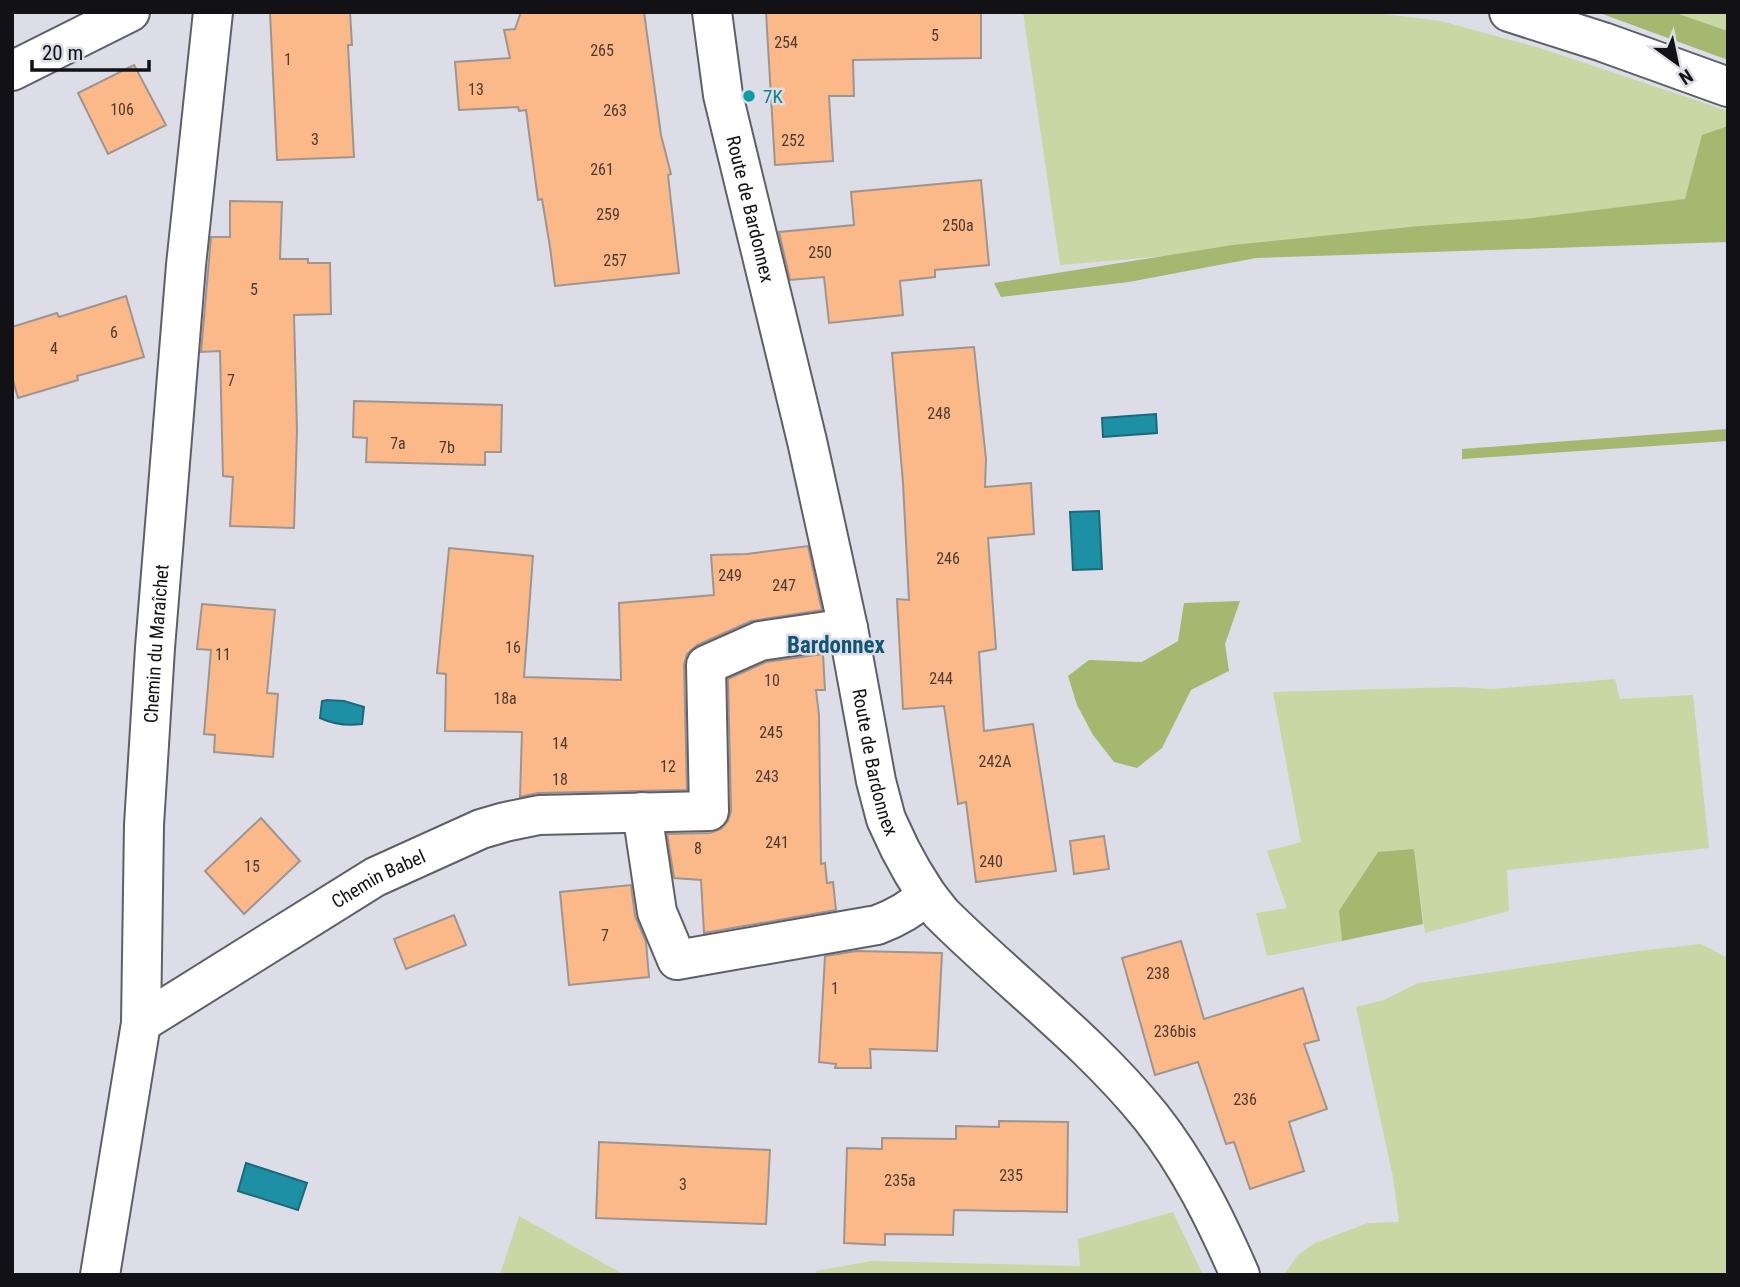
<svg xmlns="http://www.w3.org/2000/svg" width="1740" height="1287" font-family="'Roboto Condensed',sans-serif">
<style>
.green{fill:#c8d7a3}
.forest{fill:#a4b86f}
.water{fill:#1d90a5;stroke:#1a6a7a;stroke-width:2}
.building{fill:#fbb889;stroke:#9d9590;stroke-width:2}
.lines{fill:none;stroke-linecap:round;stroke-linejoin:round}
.minor-casing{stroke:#605f67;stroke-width:42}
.minor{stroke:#fff;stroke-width:38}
.culture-dot{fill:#0f9aa8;stroke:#dddde7;stroke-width:2.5}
.labels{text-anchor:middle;stroke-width:5;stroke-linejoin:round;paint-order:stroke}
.number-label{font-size:16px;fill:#4c3b32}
.culture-label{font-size:19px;fill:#0d838f;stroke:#dddde7;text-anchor:start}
.street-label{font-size:19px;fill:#121115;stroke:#dddde7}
.quarter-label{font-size:23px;font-weight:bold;fill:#125573;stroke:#dddde7}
</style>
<rect width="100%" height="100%" fill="#dddde7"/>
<g class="green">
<path d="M1023,12H1368L1441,21L1540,48L1728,111V232L1227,251L1060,265Z"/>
<path d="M1673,12H1728V31Z"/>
<path d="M1615,679L1620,699L1693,695L1709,848L1507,870L1509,911L1425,933L1414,849L1339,911L1342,941L1267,956L1256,913L1287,908L1267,851L1301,842L1273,692L1457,687L1492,689Z"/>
<path d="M1701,944L1728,958V1275H1284L1298,1255L1315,1243L1368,1223L1399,1222L1393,1177L1356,1007L1384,1000L1418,983L1630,952Z"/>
<path d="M1173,1212L1203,1275H817L816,1271L871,1261L1080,1266L1078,1239Z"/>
<path d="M519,1216L625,1275H500Z"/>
</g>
<g class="forest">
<path d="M1597,12H1673L1728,31V60Z"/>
<path d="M1728,126V242L1256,258L1129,282L1001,297L994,283L1233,245L1420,226L1523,219L1685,199L1702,135Z"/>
<path d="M1728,429V441L1462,459V449Z"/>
<path d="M1240,601L1225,644L1229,671L1191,690L1162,748L1137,768L1114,762L1093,735L1077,705L1068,676L1089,660L1142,662L1178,641L1184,603Z"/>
<path d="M1414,849L1423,924L1342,941L1339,911L1378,852Z"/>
</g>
<g class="water">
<path d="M1156,414L1157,433L1103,437L1102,418Z"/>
<path d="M1099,511L1102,569L1073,570L1070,512Z"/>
<path d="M327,700L344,701L364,707L362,724C347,726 333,724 320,718L322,701Z"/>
<path d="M246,1163L307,1183L298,1210L238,1191Z"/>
</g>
<g class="building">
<path d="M285,12H350L352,45H348L354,157L277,160L270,13Z"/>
<path d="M521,12H644L661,135L671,174L668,175L679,273L555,286L550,247L542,199L538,200L526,110L519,111L518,107L459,110L455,62L510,58L504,30L515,29Z"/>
<path d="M766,12H981V58L853,60L854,96H829L833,161L775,165Z"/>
<path d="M134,65L166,125L108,154L78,93Z"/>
<path d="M981,180L989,265L935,270V277L900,281L903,315L829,323L824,277L790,280L779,232L854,225L851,192Z"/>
<path d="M230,201L282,202L280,259H308V263H330L331,314L294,315L297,430L294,528L230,526L233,477L223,476L220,351L201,352L211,237H230Z"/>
<path d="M126,296L144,357L77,376L78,380L18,398L12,377V327L57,313L59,317Z"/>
<path d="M974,347L986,459L985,487L1031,483L1034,534L988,538L996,649L979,652L984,731L1033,724L1056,871L976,882L966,802L958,804L944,706L903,709L897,599L909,600L903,483L892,353Z"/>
<path d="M354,401L502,405L501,452H485V465L366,462L367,438L353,437Z"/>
<path d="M808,546L822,610L751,621L697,645L687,654L684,665L687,790L538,793L520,797L522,732L445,731L446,674L437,673L449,548L533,556L524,677L621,680L619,603L714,595L711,555L747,554Z"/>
<path d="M202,604L275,610L267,693L278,694L273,757L214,752L215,735L204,734L211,650L197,649Z"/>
<path d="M823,654L825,690H816L819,715L821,864L825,863L827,883L833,882L836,910L704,933L701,880L674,878L667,834L710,833L721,829L728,821L731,811L728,679L766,662Z"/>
<path d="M261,818L300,861L244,914L205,871Z"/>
<path d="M1104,836L1109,869L1074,874L1070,841Z"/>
<path d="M631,885L635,916L646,942L649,977L569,985L560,892Z"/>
<path d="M454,915L466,945L406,969L394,939Z"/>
<path d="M1181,941L1204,1019L1303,988L1319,1040L1304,1044L1327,1109L1289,1122L1304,1171L1250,1189L1234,1142L1226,1144L1198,1062L1155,1075L1122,958Z"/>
<path d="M857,951L942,953L937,1051L870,1049L871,1068H835L836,1064L819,1062L825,956Z"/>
<path d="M999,1121L1068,1122L1067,1212L954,1210L953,1235L885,1234V1245L844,1243L847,1148L882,1149V1138L956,1139V1126L999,1127Z"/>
<path d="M599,1142L770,1150L766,1224L596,1218Z"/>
</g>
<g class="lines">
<g class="minor-casing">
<g id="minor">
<path id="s1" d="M712,12L723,95L807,441L848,628L876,781L886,819L900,849L912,871L927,895L941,913C1010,982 1090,1041 1151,1117C1189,1165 1216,1220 1240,1275"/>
<path d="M1509,12L1603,42L1728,87"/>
<path d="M12,71L130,12"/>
<path d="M642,812L657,912L677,960L877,925C896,918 911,910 927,895"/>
<path id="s2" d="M141,1023L375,877L481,829L505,822L539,815L709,811L706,665L760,641L848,628"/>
<path id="s3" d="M100,1275L141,1023L144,825L155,648L186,265L213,12"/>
</g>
</g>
<use href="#minor" class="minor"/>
</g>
<circle class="culture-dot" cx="749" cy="96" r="7"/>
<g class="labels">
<g class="number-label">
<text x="935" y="41">5</text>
<text x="786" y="48">254</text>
<text x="602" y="56">265</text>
<text x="288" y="65">1</text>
<text x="476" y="95">13</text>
<text x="122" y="115">106</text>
<text x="615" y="116">263</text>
<text x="315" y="145">3</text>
<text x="793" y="146">252</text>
<text x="602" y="175">261</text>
<text x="608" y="220">259</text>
<text x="958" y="231">250a</text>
<text x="820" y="258">250</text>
<text x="615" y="266">257</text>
<text x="254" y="295">5</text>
<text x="114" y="338">6</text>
<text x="54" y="354">4</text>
<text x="231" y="386">7</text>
<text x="939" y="419">248</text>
<text x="398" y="449">7a</text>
<text x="447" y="453">7b</text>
<text x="948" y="564">246</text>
<text x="730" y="581">249</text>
<text x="784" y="591">247</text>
<text x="513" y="653">16</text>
<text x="223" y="660">11</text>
<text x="941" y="684">244</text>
<text x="772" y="686">10</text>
<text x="505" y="704">18a</text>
<text x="771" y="738">245</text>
<text x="560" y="749">14</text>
<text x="995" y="767">242A</text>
<text x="668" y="772">12</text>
<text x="767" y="782">243</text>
<text x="560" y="785">18</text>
<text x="777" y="848">241</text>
<text x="698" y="854">8</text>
<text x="991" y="867">240</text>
<text x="252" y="872">15</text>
<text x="605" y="941">7</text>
<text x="1158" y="979">238</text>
<text x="835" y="994">1</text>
<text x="1175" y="1037">236bis</text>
<text x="1245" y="1105">236</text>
<text x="1011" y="1181">235</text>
<text x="900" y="1186">235a</text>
<text x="683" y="1190">3</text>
</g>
<g class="culture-label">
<text x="763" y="103">7K</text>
</g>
<g class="street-label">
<text dy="7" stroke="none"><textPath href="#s1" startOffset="201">Route de Bardonnex</textPath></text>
<text dy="7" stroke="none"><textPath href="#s3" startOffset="635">Chemin du Maraîchet</textPath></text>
<text dy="7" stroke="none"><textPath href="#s1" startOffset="768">Route de Bardonnex</textPath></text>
<text dy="7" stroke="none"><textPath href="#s2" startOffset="278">Chemin Babel</textPath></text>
</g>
<g class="quarter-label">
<text x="836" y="653">Bardonnex</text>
</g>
</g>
<rect width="1740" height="1287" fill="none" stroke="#121115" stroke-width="28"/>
<g transform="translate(1677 63) rotate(147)" stroke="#dddde7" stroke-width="5" paint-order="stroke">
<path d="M0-5L12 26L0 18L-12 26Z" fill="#121115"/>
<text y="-10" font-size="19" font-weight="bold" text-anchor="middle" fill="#121115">N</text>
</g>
<path d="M32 60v10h117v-10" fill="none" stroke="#121115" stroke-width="3.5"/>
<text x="42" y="60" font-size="21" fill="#121115" stroke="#dddde7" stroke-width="5" paint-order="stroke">20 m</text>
</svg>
